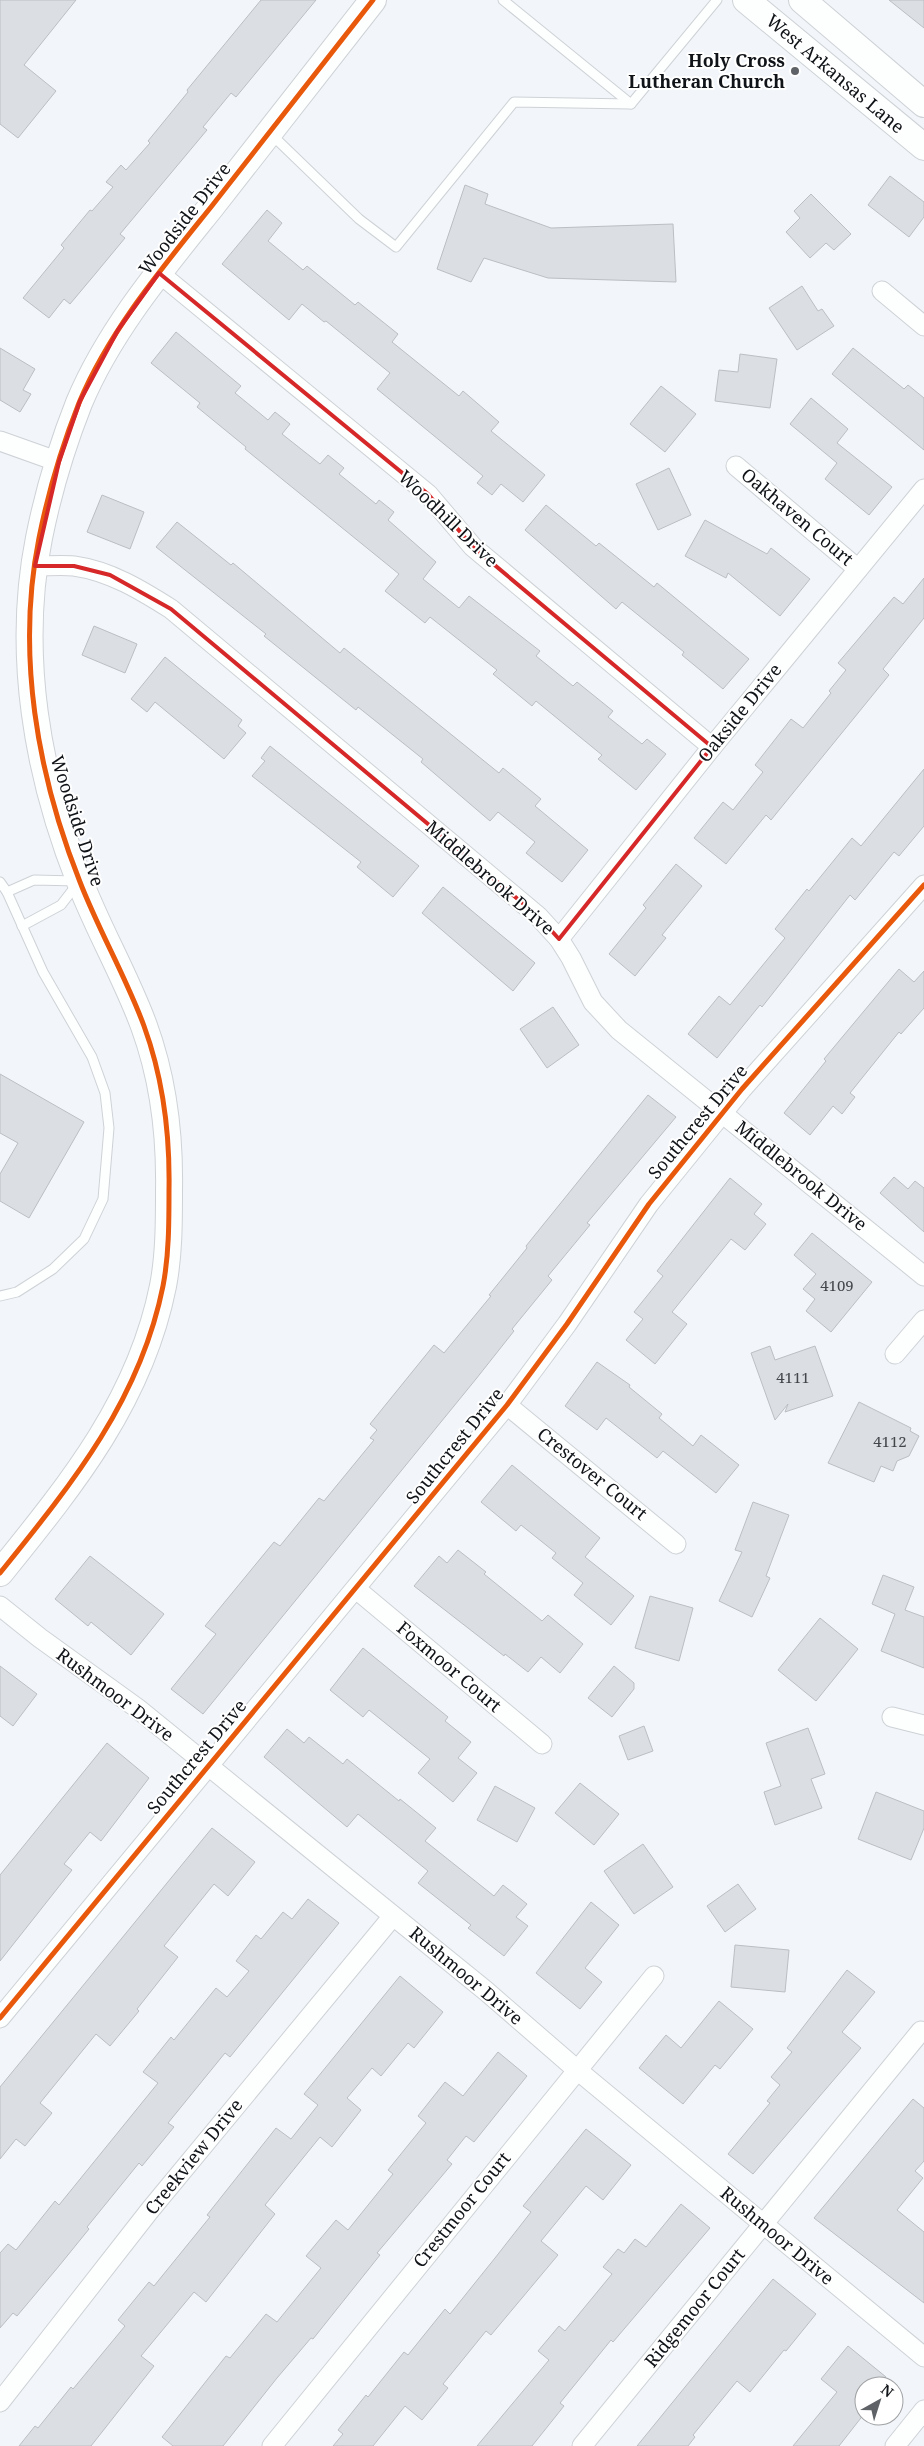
<svg xmlns="http://www.w3.org/2000/svg" width="924" height="2446" font-family="'Noto Serif',serif">
<style>
.building{fill:#dbdfe3;stroke:#bbbec2}
.lines{fill:none;stroke-linecap:round;stroke-linejoin:round}
.lane-casing{stroke:#ced2d6;stroke-width:11}
.street-casing{stroke:#ced2d6;stroke-width:21}
.secondary-casing{stroke:#ced2d6;stroke-width:28}
.lane{stroke:#fdfefe;stroke-width:9}
.street{stroke:#fdfefe;stroke-width:19}
.secondary{stroke:#fdfefe;stroke-width:26}
.cycleway-casing{stroke:#fff;stroke-width:8}
.cycleway{stroke:#e8590c;stroke-width:5}
.marked{fill:none;stroke:#d62828;stroke-width:4;stroke-linejoin:round}
.poi-dot{fill:#5f6367;stroke:#fff;stroke-width:2}
.labels{text-anchor:middle;stroke-width:4;stroke-linejoin:round;paint-order:stroke}
.number-label{font-size:15px;fill:#43474b}
.poi-label{font-size:18px;font-weight:bold;fill:#101418;stroke:#fff;text-anchor:end}
.street-label{font-size:18px;fill:#101418;stroke:#fff}
</style>
<rect width="100%" height="100%" fill="#f2f6fa"/>
<g class="building">
<path d="M0,0H76L24,65L56,91L18,138L0,124Z"/>
<path d="M261,0H316L236,97L231,93L203,127L207,130L120,234L125,238L96,273L70,304L64,299L49,318L23,298L64,248L61,245L90,210L92,211L113,187L106,182L121,165L126,170L150,143L148,141L188,92L187,90Z"/>
<path d="M889,0H924V28Z"/>
<path d="M890,176L924,202V217L909,237L868,205Z"/>
<path d="M465,185L488,194L485,204L551,228L673,224L676,282L548,278L484,258L471,282L437,269Z"/>
<path d="M811,194L851,234L834,250L826,243L810,258L786,232L800,218L794,211Z"/>
<path d="M267,210L282,223L268,241L303,270L307,266L355,305L358,302L398,334L392,342L459,396L463,391L499,422L491,431L545,475L523,502L501,484L492,495L477,483L483,476L377,389L390,373L326,321L324,322L302,304L289,320L222,264Z"/>
<path d="M802,286L818,311L822,309L834,326L797,350L769,308Z"/>
<path d="M176,332L241,386L235,393L268,420L275,412L290,424L282,434L320,464L328,455L344,468L339,474L376,504L379,500L394,512L388,520L436,562L423,579L459,608L469,596L540,651L536,656L573,686L577,682L613,711L608,717L642,744L647,739L666,754L636,790L598,759L602,755L536,701L532,706L493,674L497,670L430,617L425,623L385,591L399,574L245,449L246,447L197,407L200,403L151,363Z"/>
<path d="M0,348L35,369L23,390L31,394L20,412L0,400Z"/>
<path d="M853,348L904,389L908,385L924,398V450L832,374Z"/>
<path d="M740,354L777,359L770,408L715,401L719,370L738,372Z"/>
<path d="M661,386L696,414L665,452L630,424Z"/>
<path d="M811,398L848,429L837,443L892,487L869,515L825,479L837,463L790,424Z"/>
<path d="M669,468L691,515L658,530L636,484Z"/>
<path d="M102,495L144,512L130,549L87,532Z"/>
<path d="M546,505L596,546L599,543L654,587L657,583L749,659L723,689L682,655L684,652L622,602L616,609L525,530Z"/>
<path d="M705,520L767,554L771,548L810,579L780,616L728,573L726,578L685,556Z"/>
<path d="M177,522L231,565L233,563L340,653L344,648L499,773L503,768L541,799L535,806L588,850L562,882L526,853L535,842L498,812L490,821L421,762L423,759L358,707L356,710L264,636L266,634L156,547Z"/>
<path d="M924,578V618L883,669L889,675L771,820L766,815L726,864L694,838L723,802L733,810L763,772L755,765L791,719L803,728L831,693L829,691L846,670L838,663L894,597L903,604Z"/>
<path d="M94,626L137,644L125,673L82,655Z"/>
<path d="M165,657L242,720L238,726L246,733L224,759L155,702L147,712L131,699Z"/>
<path d="M270,746L419,866L393,897L357,867L361,862L252,776L265,761L261,758Z"/>
<path d="M924,769V826L899,856L894,852L855,900L850,895L762,1007L760,1005L717,1058L688,1034L719,996L730,1005L785,938L775,929L807,889L809,891L852,838L861,846Z"/>
<path d="M676,864L702,886L662,935L666,938L635,976L609,954L646,908L643,905Z"/>
<path d="M443,887L535,963L513,991L422,913Z"/>
<path d="M899,969L914,982L924,971V1008L901,1034L899,1032L850,1093L855,1097L842,1114L833,1106L810,1135L784,1113L826,1061L824,1059Z"/>
<path d="M553,1007L579,1045L547,1068L520,1029Z"/>
<path d="M0,1074L84,1122L29,1218L0,1201V1174L18,1143L0,1133Z"/>
<path d="M648,1095L676,1117L587,1223L590,1225L548,1276L552,1280L512,1329L514,1331L476,1379L203,1714L171,1689L216,1634L205,1626L274,1542L280,1546L319,1498L324,1501L374,1440L370,1438L377,1430L370,1424L434,1345L444,1353L491,1296L489,1295L527,1248L526,1246Z"/>
<path d="M894,1177L908,1189L915,1181L924,1188V1232L880,1193Z"/>
<path d="M730,1178L762,1204L754,1214L766,1224L745,1250L731,1239L672,1312L687,1324L655,1364L626,1340L643,1319L634,1312L663,1276L657,1271Z"/>
<path d="M812,1233L872,1282L831,1332L806,1311L815,1299L803,1289L816,1274L794,1255Z"/>
<path d="M770,1346L775,1360L815,1346L833,1396L785,1412L788,1404L775,1420L751,1353Z"/>
<path d="M597,1362L630,1385L629,1387L662,1414L659,1418L693,1446L701,1435L739,1465L716,1493L663,1451L657,1458L606,1418L597,1430L565,1406Z"/>
<path d="M859,1402L911,1428L910,1431L919,1436L909,1456L897,1461L893,1471L881,1466L874,1482L828,1463Z"/>
<path d="M512,1465L600,1538L585,1557L634,1596L611,1625L574,1595L583,1583L552,1558L556,1553L521,1525L516,1531L481,1502Z"/>
<path d="M753,1502L789,1515L766,1576L770,1578L752,1617L719,1601L742,1552L735,1550Z"/>
<path d="M458,1550L486,1572L484,1574L542,1621L548,1615L583,1644L560,1673L541,1657L528,1672L505,1654L504,1656L414,1586L439,1556L447,1563Z"/>
<path d="M90,1556L164,1614L131,1655L91,1622L88,1626L55,1599Z"/>
<path d="M883,1575L914,1587L905,1610L924,1617V1668L881,1651L895,1614L872,1604Z"/>
<path d="M650,1596L693,1608L679,1661L635,1648Z"/>
<path d="M820,1618L858,1649L816,1701L778,1670Z"/>
<path d="M363,1648L448,1717L445,1721L471,1742L458,1758L477,1773L453,1802L418,1773L430,1759L369,1710L363,1717L330,1690Z"/>
<path d="M0,1666L37,1694L13,1726L0,1716Z"/>
<path d="M614,1666L634,1683V1689L612,1717L588,1698Z"/>
<path d="M644,1726L653,1751L628,1760L619,1736Z"/>
<path d="M808,1728L825,1774L811,1779L822,1808L775,1825L764,1792L781,1786L766,1743Z"/>
<path d="M287,1729L304,1743L309,1737L343,1764L347,1759L399,1801L400,1799L436,1828L425,1841L494,1896L503,1885L527,1904L516,1917L528,1926L504,1956L468,1928L471,1925L418,1883L428,1871L358,1814L347,1827L264,1757Z"/>
<path d="M107,1743L149,1778L101,1841L90,1832L64,1864L72,1870L0,1961V1875Z"/>
<path d="M580,1783L619,1814L594,1845L555,1813Z"/>
<path d="M495,1786L535,1808L517,1842L477,1820Z"/>
<path d="M876,1792L924,1811V1828L911,1860L858,1839Z"/>
<path d="M212,1828L255,1862L228,1896L214,1884L164,1946L178,1957L137,2009L139,2011L110,2046L96,2034L40,2103L52,2113L25,2146L16,2139L0,2159V2087Z"/>
<path d="M643,1844L673,1887L634,1914L604,1871Z"/>
<path d="M738,1884L756,1909L725,1932L707,1906Z"/>
<path d="M308,1899L339,1923L230,2057L225,2053L168,2123L174,2127L142,2166L139,2163L87,2227L89,2229L59,2266L17,2316L13,2313L0,2328V2253L8,2244L16,2250L55,2201L59,2205L158,2083L143,2072L171,2037L174,2040L216,1988L227,1997L249,1971L236,1961L256,1935L261,1939L283,1912L292,1919Z"/>
<path d="M591,1902L619,1925L585,1968L602,1982L580,2009L536,1973Z"/>
<path d="M735,1945L789,1950L785,1992L731,1987Z"/>
<path d="M847,1970L875,1992L842,2032L861,2048L753,2174L728,2154L770,2103L767,2101L780,2085L771,2077L792,2052L787,2048Z"/>
<path d="M400,1976L443,2012L414,2048L408,2043L381,2076L372,2068L347,2098L361,2110L332,2147L320,2137L265,2205L275,2214L206,2302L194,2292L141,2356L154,2366L91,2446H19L35,2426L38,2428L71,2387L73,2389L125,2326L118,2320L149,2282L154,2286L210,2217L207,2215L276,2128L291,2139L318,2105L304,2094Z"/>
<path d="M719,2001L753,2029L720,2069L715,2065L683,2104L639,2068L666,2035L681,2048Z"/>
<path d="M498,2052L527,2076L474,2142L466,2136L447,2160L452,2164L377,2253L380,2255L313,2339L311,2338L277,2378L223,2446H173L162,2437L226,2356L230,2358L266,2314L277,2322L321,2268L306,2256L336,2220L348,2230L393,2174L388,2170L426,2123L418,2116L445,2082L463,2096Z"/>
<path d="M913,2099L924,2108V2161L915,2171L923,2178L897,2210L924,2232V2303L814,2218Z"/>
<path d="M586,2129L631,2165L603,2200L586,2186L541,2241L558,2255L491,2335L486,2331L443,2384L448,2388L422,2420L405,2406L373,2446H333L343,2434L338,2430L366,2395L368,2397L404,2352L408,2355L445,2309L450,2314L495,2258L531,2212L523,2206Z"/>
<path d="M681,2204L710,2228L613,2342L611,2340L560,2403L564,2406L532,2446H477L549,2360L538,2351L559,2326L565,2331L612,2274L603,2267L618,2249L624,2253L635,2239L646,2247Z"/>
<path d="M773,2279L816,2314L786,2351L784,2350L750,2392L737,2381L693,2435L695,2437L688,2446H637Z"/>
<path d="M848,2346L886,2377L878,2386H864V2414L839,2446H793L837,2392L821,2379Z"/>
</g>
<g class="lines">
<g class="lane-casing">
<g id="lane">
<path d="M503,0L631,104"/>
<path d="M271,134L359,219L396,247L514,102L631,104L717,0"/>
<path d="M0,882L7,892L43,972L92,1057L105,1093L109,1128L103,1199L84,1239L53,1269L17,1292L0,1296"/>
<path d="M7,892L34,880L77,881"/>
<path d="M22,926L61,905L78,883"/>
</g>
</g>
<g class="street-casing">
<g id="street">
<path d="M159,273L428,494L473,547L712,747"/>
<path d="M882,291L924,326"/>
<path d="M0,441L59,462"/>
<path d="M736,466L858,569"/>
<path d="M35,566C48,566 62,565 74,566C110,571 141,590 171,609L538,916L559,939L571,958L593,1002L619,1030L924,1276"/>
<path d="M559,939L712,747L924,489"/>
<path d="M895,1354L924,1320"/>
<path d="M507,1405L676,1544"/>
<path d="M356,1589L542,1744"/>
<path d="M0,1606L40,1638L137,1708L486,1991L576,2069L924,2357"/>
<path d="M892,1717L924,1725"/>
<path d="M0,2018L507,1405L567,1324L649,1204L742,1089L924,885"/>
<path d="M0,2402L150,2210L393,1916"/>
<path d="M272,2446L654,1976"/>
<path d="M582,2446L921,2031"/>
<path d="M895,2446L924,2410"/>
</g>
</g>
<g class="secondary-casing">
<g id="secondary">
<path d="M746,0L924,147"/>
<path d="M802,0L924,104"/>
<path d="M0,1573C71,1485 140,1401 163,1286C169,1255 169,1222 169,1190C170,1135 163,1078 144,1026C126,977 99,931 80,882C37,774 16,653 39,538C48,493 62,446 79,403C109,331 162,268 211,207C265,138 319,69 373,0"/>
</g>
</g>
<use href="#lane" class="lane"/>
<use href="#street" class="street"/>
<use href="#secondary" class="secondary"/>
<g class="cycleway-casing">
<g id="cycleway">
<path d="M0,1573C71,1485 140,1401 163,1286C169,1255 169,1222 169,1190C170,1135 163,1078 144,1026C126,977 99,931 80,882C37,774 16,653 39,538C48,493 62,446 79,403C109,331 162,268 211,207C265,138 319,69 373,0"/>
<path d="M0,2018L507,1405L567,1324L649,1204L742,1089L924,885"/>
</g>
</g>
<use href="#cycleway" class="cycleway"/>
</g>
<path class="marked" d="M159,273L428,494L473,547L712,747L559,939L538,916L171,609L110,575L74,566H35L59,462L80,401L118,330Z"/>
<circle class="poi-dot" cx="795" cy="71" r="5"/>
<g class="labels">
<g class="number-label">
<text x="837" y="1291">4109</text>
<text x="793" y="1383">4111</text>
<text x="890" y="1447">4112</text>
</g>
<g class="poi-label">
<text x="785" y="67">Holy Cross<tspan x="785" dy="21">Lutheran Church</tspan></text>
</g>
<g class="street-label">
<text transform="translate(835 74) rotate(40)" y="6">West Arkansas Lane</text>
<text transform="translate(185 219) rotate(-52)" y="6">Woodside Drive</text>
<text transform="translate(797 517) rotate(40)" y="6">Oakhaven Court</text>
<text transform="translate(448 519) rotate(44)" y="6">Woodhill Drive</text>
<text transform="translate(740 713) rotate(-51)" y="6">Oakside Drive</text>
<text transform="translate(77 821) rotate(72)" y="6">Woodside Drive</text>
<text transform="translate(490 878) rotate(41)" y="6">Middlebrook Drive</text>
<text transform="translate(698 1122) rotate(-50)" y="6">Southcrest Drive</text>
<text transform="translate(801 1176) rotate(39)" y="6">Middlebrook Drive</text>
<text transform="translate(455 1446) rotate(-51)" y="6">Southcrest Drive</text>
<text transform="translate(592 1474) rotate(39)" y="6">Crestover Court</text>
<text transform="translate(449 1667) rotate(40)" y="6">Foxmoor Court</text>
<text transform="translate(115 1695) rotate(37)" y="6">Rushmoor Drive</text>
<text transform="translate(197 1757) rotate(-50)" y="6">Southcrest Drive</text>
<text transform="translate(466 1976) rotate(40)" y="6">Rushmoor Drive</text>
<text transform="translate(194 2157) rotate(-51)" y="6">Creekview Drive</text>
<text transform="translate(462 2210) rotate(-51)" y="6">Crestmoor Court</text>
<text transform="translate(777 2236) rotate(40)" y="6">Rushmoor Drive</text>
<text transform="translate(695 2308) rotate(-51)" y="6">Ridgemoor Court</text>
</g>
</g>
<g transform="translate(879 2401) rotate(39)"><circle r="24" fill="#ffffff" stroke="#9fa1a3"/>
<path d="M0-4L9 19L0 12L-9 19Z" fill="#5f6367"/>
<text y="-8" font-size="14" font-weight="bold" text-anchor="middle" fill="#101418">N</text>
</g>
</svg>
